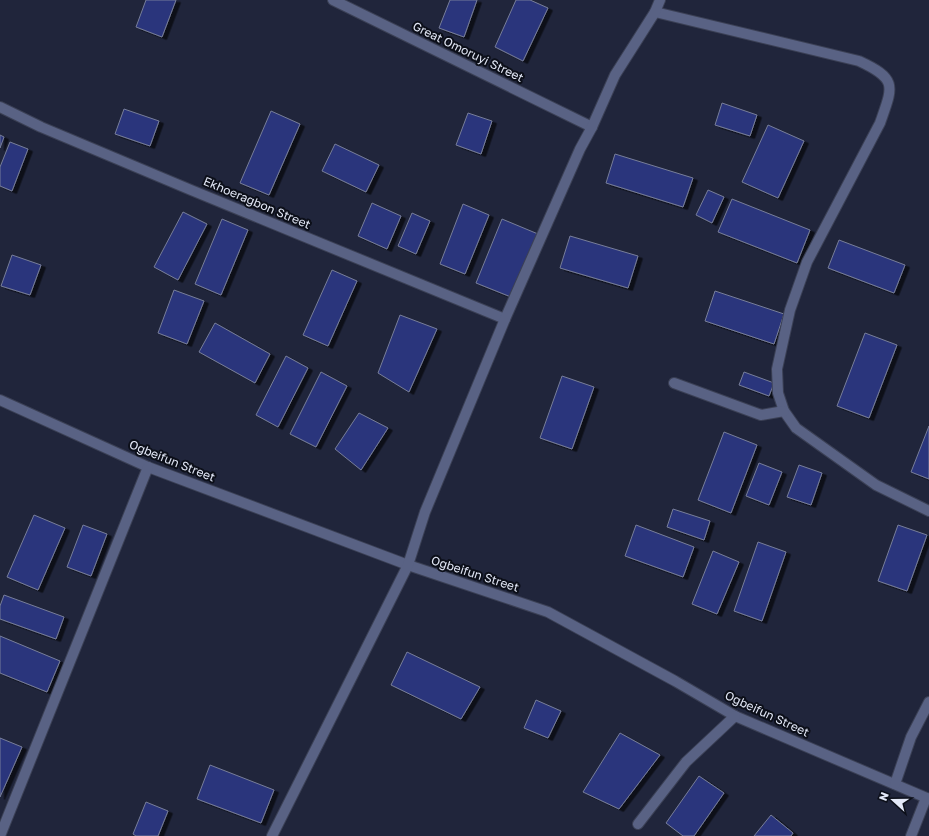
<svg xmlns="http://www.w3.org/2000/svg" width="929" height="836" font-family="'Golos Text',sans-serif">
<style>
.building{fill:#2a347c;stroke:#777e99;filter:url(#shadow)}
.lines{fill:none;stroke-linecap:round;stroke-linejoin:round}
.minor-casing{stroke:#3b4055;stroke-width:12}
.minor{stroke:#596284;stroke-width:10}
.labels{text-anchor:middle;stroke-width:4;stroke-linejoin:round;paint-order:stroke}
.street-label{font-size:12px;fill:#e3e8f7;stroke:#0c0f19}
</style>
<defs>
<filter id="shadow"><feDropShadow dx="4.5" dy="2.5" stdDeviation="0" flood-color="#0009"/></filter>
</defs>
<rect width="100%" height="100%" fill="#20253b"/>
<g class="building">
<path d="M146,0H176L162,37L136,27Z"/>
<path d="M450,0H477L464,37L439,28Z"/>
<path d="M516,0H530L548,8L523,61L495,47Z"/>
<path d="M722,103L757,115L750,136L715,125Z"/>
<path d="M124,109L159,121L150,146L115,134Z"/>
<path d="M271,111L300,124L269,195L240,183Z"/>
<path d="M468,113L492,121L481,154L456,145Z"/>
<path d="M768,125L804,141L778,198L742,182Z"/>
<path d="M0,135L4,137L0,148Z"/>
<path d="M10,142L28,149L12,191L0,186V167Z"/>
<path d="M335,144L379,165L366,192L322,171Z"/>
<path d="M615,154L693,178L683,207L606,183Z"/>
<path d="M708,190L724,197L712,223L696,215Z"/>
<path d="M732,199L810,230L797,263L718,232Z"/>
<path d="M372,203L401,216L387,249L358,236Z"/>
<path d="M463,204L489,215L465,274L440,264Z"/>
<path d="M183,212L207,224L178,280L154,267Z"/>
<path d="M412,213L430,221L416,254L398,246Z"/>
<path d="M222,219L248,230L221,295L195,284Z"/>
<path d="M502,219L538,234L511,297L476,283Z"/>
<path d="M570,236L638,256L628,288L560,268Z"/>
<path d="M839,240L905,265L894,293L828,268Z"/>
<path d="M12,255L41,265L30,295L1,286Z"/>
<path d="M332,270L357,281L328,346L303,335Z"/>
<path d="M174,290L204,301L187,344L158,333Z"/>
<path d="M715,291L784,314L774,344L705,321Z"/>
<path d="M400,315L437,329L409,392L378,373Z"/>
<path d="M215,323L270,354L255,383L199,352Z"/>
<path d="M865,333L897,345L869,418L837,406Z"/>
<path d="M286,356L308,368L278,427L256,415Z"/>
<path d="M321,372L347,386L316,447L290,434Z"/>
<path d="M744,372L774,383L769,396L739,385Z"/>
<path d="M562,376L594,387L572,449L540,438Z"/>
<path d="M359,413L388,428L361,470L335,449Z"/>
<path d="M929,426V479L911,472Z"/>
<path d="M724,432L757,445L731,513L698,500Z"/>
<path d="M759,463L782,472L769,505L746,496Z"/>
<path d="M799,465L822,473L811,505L787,497Z"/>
<path d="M673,509L710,521L704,540L667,527Z"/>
<path d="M34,515L65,528L38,590L7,577Z"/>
<path d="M83,525L107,534L91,576L67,567Z"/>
<path d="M636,525L694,547L683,577L625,556Z"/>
<path d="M898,525L927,535L907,591L878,581Z"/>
<path d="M758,542L786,552L762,621L734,611Z"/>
<path d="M713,551L739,562L717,614L692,604Z"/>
<path d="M4,595L64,617L56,639L0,619V606Z"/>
<path d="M0,636L60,661L47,692L0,673Z"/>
<path d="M407,652L480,687L461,719L391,685Z"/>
<path d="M536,700L561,711L548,738L524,728Z"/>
<path d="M620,733L660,755L619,809L583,792Z"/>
<path d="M0,738L22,747L0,797Z"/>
<path d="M210,765L274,790L261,823L197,799Z"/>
<path d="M699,776L724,793L694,836H683L666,823Z"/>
<path d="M146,802L168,811L158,836H136L133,834Z"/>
<path d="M771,815L793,833L791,836H754Z"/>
</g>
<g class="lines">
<g class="minor-casing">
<g id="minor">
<path d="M333,0L592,127"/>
<path d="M655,12L859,61C898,79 893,86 880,123L807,262L790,310L777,369L778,393L784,411L796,428L876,485L929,511"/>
<path d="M0,107L41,127L191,190L505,319"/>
<path d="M674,383L761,415L784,411"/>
<path d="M0,400L148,467L408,565L548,612L675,681L735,716L929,799"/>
<path d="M895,784L911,737L929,702"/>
<path d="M638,824L686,762L735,716"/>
<path d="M0,836L148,467"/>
<path d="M272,836L408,565L425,512L505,319L580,149L592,127L615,75L655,12L660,0"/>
<path d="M911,836L926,798"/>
</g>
</g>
<use href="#minor" class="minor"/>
</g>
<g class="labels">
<g class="street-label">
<text transform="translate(468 52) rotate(26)" y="4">Great Omoruyi Street</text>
<text transform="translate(257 203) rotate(23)" y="4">Ekhoeragbon Street</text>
<text transform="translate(172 461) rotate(22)" y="4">Ogbeifun Street</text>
<text transform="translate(475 574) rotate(18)" y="4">Ogbeifun Street</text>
<text transform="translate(767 714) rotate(25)" y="4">Ogbeifun Street</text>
</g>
</g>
<g transform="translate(893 800) rotate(291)" stroke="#0c0f19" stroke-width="3" paint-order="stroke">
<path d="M0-3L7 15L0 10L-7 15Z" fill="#e3e8f7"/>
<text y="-6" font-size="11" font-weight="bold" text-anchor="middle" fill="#e3e8f7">N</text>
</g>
</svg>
